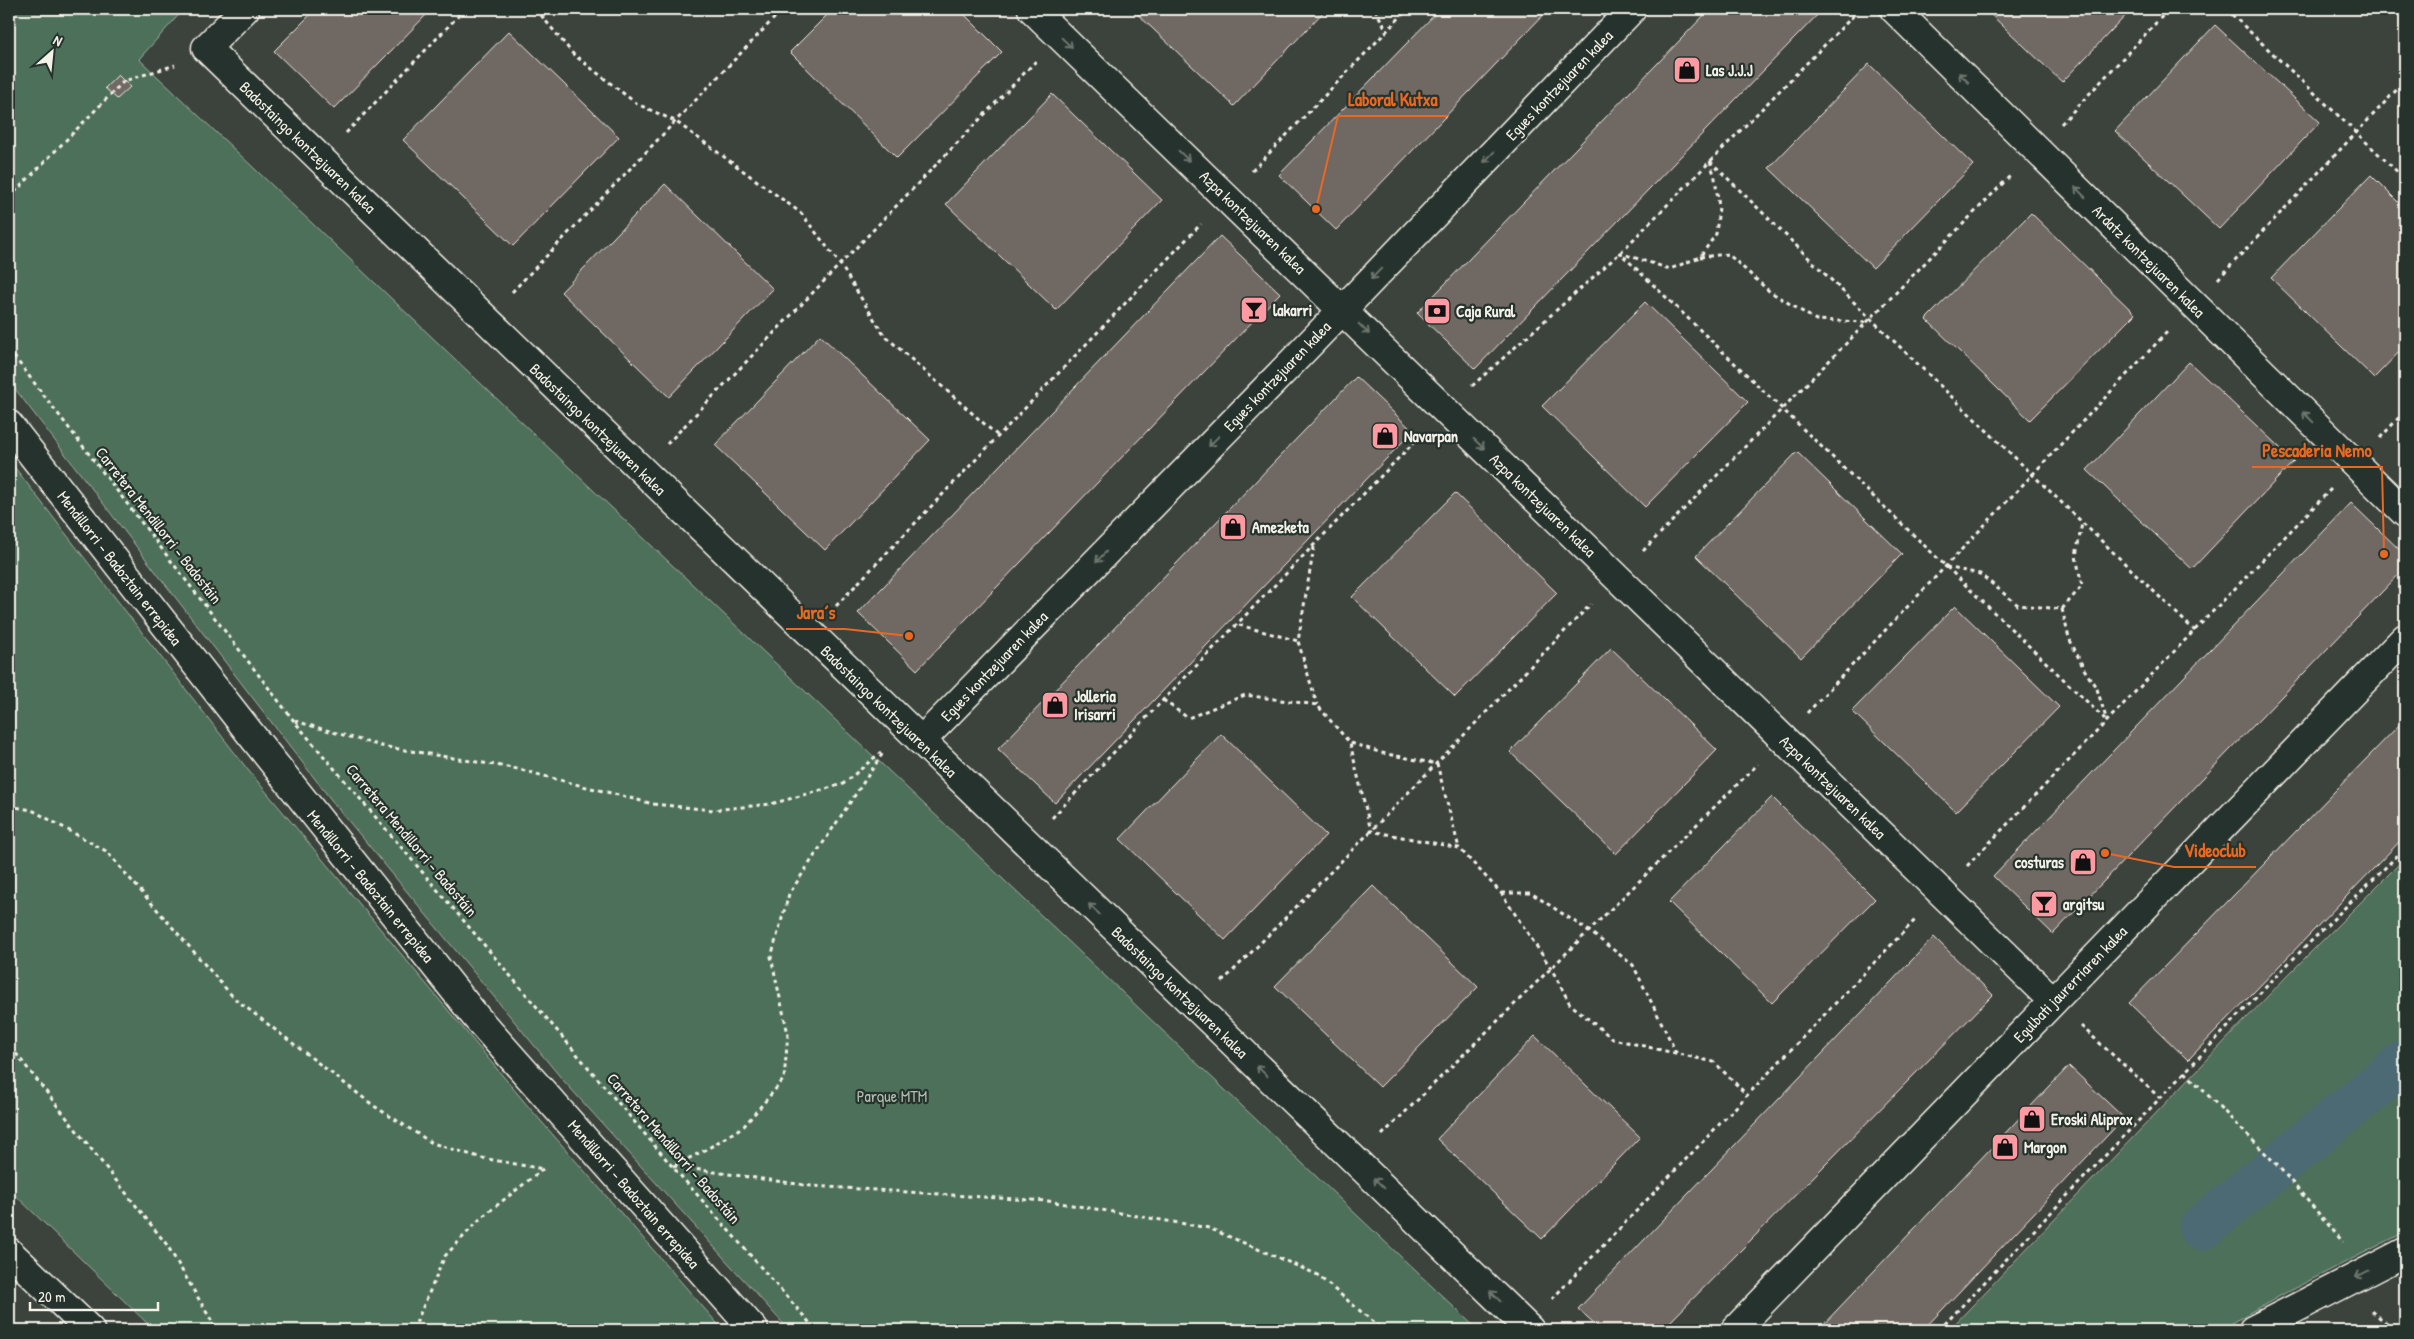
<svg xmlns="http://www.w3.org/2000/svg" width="2414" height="1339" font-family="'Patrick Hand',sans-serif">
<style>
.green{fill:#4e6f5a;stroke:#a1b0a1}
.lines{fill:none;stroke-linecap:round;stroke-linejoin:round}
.canal{stroke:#4c6a73;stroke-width:45}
.building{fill:#706762;stroke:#f4f1e8}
.street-casing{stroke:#f4f1e8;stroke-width:31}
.secondary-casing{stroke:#f4f1e8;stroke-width:31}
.path{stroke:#f4f1e8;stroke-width:3;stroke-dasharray:4 4;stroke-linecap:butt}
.street{stroke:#26332d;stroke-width:28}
.secondary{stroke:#26332d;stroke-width:28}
.oneway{stroke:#6e766e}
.labels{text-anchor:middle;stroke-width:4.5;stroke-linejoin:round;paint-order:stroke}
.poi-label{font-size:16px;font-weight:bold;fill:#f4f1e8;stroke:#26332d;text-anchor:start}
.street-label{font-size:16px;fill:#f4f1e8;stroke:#26332d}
.park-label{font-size:16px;fill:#b2bdaf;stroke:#26332d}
.leader{fill:none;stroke:#e96822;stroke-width:2}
.callout-dot{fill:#e96822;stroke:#26332d;stroke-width:2}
.callout-label{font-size:18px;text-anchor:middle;font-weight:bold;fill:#e96822;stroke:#26332d;stroke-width:4.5;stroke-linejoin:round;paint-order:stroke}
</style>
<rect width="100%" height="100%" fill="#3c433d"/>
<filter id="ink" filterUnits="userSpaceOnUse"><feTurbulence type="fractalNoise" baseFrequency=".02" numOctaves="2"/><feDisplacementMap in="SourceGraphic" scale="10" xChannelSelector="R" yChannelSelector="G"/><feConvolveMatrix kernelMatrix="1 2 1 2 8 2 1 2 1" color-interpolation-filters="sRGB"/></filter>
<g filter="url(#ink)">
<g class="green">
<path d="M9,9H184L139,59L1478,1330H789L562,1079L332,801L9,381Z"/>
<path d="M9,460L248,770L527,1105L723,1330H154L9,1189Z"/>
<path d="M2405,858V1232L2287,1292L2220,1330H1949L2288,975Z"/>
</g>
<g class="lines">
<path class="canal" d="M2201,1228L2405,1062"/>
</g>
<g class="building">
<path d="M316,9H432L334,109L274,51Z"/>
<path d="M833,9H959L1002,52L897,158L790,52Z"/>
<path d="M1132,9H1326L1234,106Z"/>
<path d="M1440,9H1549L1336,230L1279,175Z"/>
<path d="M1710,9H1823L1475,369L1417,313Z"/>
<path d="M1985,9H2132L2062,82Z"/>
<path d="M2215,25L2320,122L2219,229L2115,131Z"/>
<path d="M509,31L619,137L513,246L403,140Z"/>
<path d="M1869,64L1973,165L1873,268L1769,168Z"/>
<path d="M118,75L130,87L117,99L105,88Z"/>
<path d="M1052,94L1162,200L1056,310L946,204Z"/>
<path d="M2371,175L2405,209V346L2374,378L2271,278Z"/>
<path d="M665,184L773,289L669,397L561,292Z"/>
<path d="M2031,213L2135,314L2030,420L1926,319Z"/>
<path d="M1220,236L1280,293L917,670L858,613Z"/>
<path d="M1645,302L1748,402L1645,507L1542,406Z"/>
<path d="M820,335L930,440L825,550L715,445Z"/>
<path d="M2189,362L2294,461L2192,569L2087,470Z"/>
<path d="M1356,377L1413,431L1055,803L998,749Z"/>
<path d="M1797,452L1902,554L1801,658L1696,556Z"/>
<path d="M1455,493L1557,593L1455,697L1352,597Z"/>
<path d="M2351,503L2405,555V568L2053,934L1993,876Z"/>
<path d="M1955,606L2059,707L1956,812L1852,711Z"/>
<path d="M1611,648L1717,750L1616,854L1510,752Z"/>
<path d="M2405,719V836L2188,1060L2129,1003Z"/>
<path d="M1221,734L1326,835L1225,940L1120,839Z"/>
<path d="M1772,797L1875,899L1772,1003L1669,902Z"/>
<path d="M1373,886L1478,987L1380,1087L1275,986Z"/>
<path d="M1934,937L1993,995L1662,1330H1602L1578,1309Z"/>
<path d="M1535,1036L1640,1137L1542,1239L1437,1139Z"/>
<path d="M2069,1066L2124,1118L1923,1330H1818Z"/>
</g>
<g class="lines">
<g class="street-casing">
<g id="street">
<path d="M245,9L206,48L1530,1330"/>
<path d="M1032,9C1373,339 1713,670 2053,1001"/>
<path d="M1894,9L2405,513"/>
<path d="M921,741L1298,356L1632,9"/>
<path d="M9,1252L90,1330"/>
<path d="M1735,1330L2405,638"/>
<path d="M2253,1330L2405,1252"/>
</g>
</g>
<g class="secondary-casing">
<path id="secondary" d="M9,425L249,732L476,1017L754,1330"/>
</g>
<g class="path">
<path d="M536,9L573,54L637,104L675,121L801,213L840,264L884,335L998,436"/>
<path d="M1375,9L1387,31"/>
<path d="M2226,9L2405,179"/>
<path d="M2061,124L2169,9"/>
<path d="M346,133L465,9"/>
<path d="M1710,161L1715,178L1719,207L1716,234L1700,257L1670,269L1620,253L2107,721"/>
<path d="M1710,161L1871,319L2195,631"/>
<path d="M1252,171L1408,9"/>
<path d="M9,198L124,81L175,65"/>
<path d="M1700,257L1728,254L1769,291L1816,320L1862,322L1869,320"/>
<path d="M2218,279L2405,81"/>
<path d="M512,292L783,9"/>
<path d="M9,350L294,721L672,1166L816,1330"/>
<path d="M1472,386L1620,253L1858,11"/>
<path d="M2380,438L2405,411"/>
<path d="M667,444L1036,61"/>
<path d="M1314,547L1298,641L1317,705"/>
<path d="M1643,551L2011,175"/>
<path d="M1946,567L1980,574L2018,605L2062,609L2082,586L2076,556L2082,523"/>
<path d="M836,606L1201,224"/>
<path d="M2062,609L2069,638L2084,669L2097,689L2107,721"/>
<path d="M1239,625L1298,641"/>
<path d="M1163,700L1188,718L1245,695L1317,705L1350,743L1371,831L1459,848L1501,893L1551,968L1570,1004L1613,1039L1714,1062L1747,1095"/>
<path d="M1807,713L2169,330"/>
<path d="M295,721L381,746L513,768L653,804L713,810L771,804L843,784L881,752"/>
<path d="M1351,743L1382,753L1437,764L1459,848"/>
<path d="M9,806L32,810L106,851L234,998L374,1106L432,1143L482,1158L543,1169"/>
<path d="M1052,818L1163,700L1421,435"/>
<path d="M1967,866L2331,489"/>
<path d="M1502,893H1531L1589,931L1633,965L1677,1054"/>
<path d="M1222,982L1371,831L1591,604"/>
<path d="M2081,1026L2160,1098"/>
<path d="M9,1039L14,1051L167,1245L217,1330"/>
<path d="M2185,1072L2278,1166L2343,1242"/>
<path d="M1382,1135L1758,764"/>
<path d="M673,1166L811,1186L1048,1201L1209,1228L1316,1274L1383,1330"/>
<path d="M674,1166L707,1149L744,1126L784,1079L788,1034L771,957L789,894L883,753"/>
<path d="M1552,1299L1916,919"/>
<path d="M2372,1311L2394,1330"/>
<path d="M413,1330L445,1256L482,1217L543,1169"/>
<path d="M1939,1330L2285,967L2405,848"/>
</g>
<use href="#street" class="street"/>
<use href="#secondary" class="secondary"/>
</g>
<defs><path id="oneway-shaft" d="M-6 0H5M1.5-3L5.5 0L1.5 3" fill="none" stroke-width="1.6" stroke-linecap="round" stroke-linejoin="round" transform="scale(1.25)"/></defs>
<g class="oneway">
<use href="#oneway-shaft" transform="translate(1067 43) rotate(44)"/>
<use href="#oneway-shaft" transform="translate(1964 78) rotate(-135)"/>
<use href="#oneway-shaft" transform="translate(1184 156) rotate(44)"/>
<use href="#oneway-shaft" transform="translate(1489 157) rotate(134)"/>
<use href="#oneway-shaft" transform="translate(2080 192) rotate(-135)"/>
<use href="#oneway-shaft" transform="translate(1376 274) rotate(134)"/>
<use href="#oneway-shaft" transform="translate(1364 329) rotate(45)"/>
<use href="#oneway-shaft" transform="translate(2308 417) rotate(-135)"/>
<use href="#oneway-shaft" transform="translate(1214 441) rotate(134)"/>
<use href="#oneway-shaft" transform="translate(1479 444) rotate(44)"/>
<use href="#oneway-shaft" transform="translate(1101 557) rotate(134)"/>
<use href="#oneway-shaft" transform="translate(1094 909) rotate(-136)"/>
<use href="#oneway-shaft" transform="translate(1262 1071) rotate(-136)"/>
<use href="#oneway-shaft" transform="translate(1379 1183) rotate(-136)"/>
<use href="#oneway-shaft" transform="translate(2362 1274) rotate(153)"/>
<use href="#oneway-shaft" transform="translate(1495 1296) rotate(-136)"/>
</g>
</g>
<defs>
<g id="shop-square" transform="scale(1.4375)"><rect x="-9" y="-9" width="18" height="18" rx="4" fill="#ff9aa2" stroke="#26332d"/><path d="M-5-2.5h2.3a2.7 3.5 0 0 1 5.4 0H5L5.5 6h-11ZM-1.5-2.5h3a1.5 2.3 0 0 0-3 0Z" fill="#111"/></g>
<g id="bar-square" transform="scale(1.4375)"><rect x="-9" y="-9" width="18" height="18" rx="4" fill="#ff9aa2" stroke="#26332d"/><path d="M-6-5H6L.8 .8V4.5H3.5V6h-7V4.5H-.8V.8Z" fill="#111"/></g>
<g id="bank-square" transform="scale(1.4375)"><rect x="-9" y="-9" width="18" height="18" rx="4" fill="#ff9aa2" stroke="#26332d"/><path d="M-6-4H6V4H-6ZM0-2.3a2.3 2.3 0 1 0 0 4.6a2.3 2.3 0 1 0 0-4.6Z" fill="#111"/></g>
</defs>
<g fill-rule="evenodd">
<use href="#shop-square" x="1687" y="70"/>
<use href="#bar-square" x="1254" y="310"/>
<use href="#bank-square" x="1437" y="311"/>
<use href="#shop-square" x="1385" y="436"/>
<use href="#shop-square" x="1233" y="527"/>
<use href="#shop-square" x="1055" y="705"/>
<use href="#shop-square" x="2083" y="862"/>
<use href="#bar-square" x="2044" y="904"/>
<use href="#shop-square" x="2032" y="1119"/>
<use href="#shop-square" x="2005" y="1147"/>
</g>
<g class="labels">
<g class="poi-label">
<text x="1706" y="76">Las J.J.J</text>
<text x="1273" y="316">lakarri</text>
<text x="1456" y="317">Caja Rural</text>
<text x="1404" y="442">Navarpan</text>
<text x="1252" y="533">Amezketa</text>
<text x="1074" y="702">Jolleria<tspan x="1074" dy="18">Irisarri</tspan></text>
<text x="2064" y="868" text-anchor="end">costuras</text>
<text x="2063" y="910">argitsu</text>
<text x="2051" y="1125">Eroski Aliprox</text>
<text x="2024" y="1153">Margon</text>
</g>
<g class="street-label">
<text transform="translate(1559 85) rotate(-46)" y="6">Egues kontzejuaren kalea</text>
<text transform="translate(308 147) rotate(44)" y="6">Badostaingo kontzejuaren kalea</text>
<text transform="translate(1253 222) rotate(44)" y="6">Azpa kontzejuaren kalea</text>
<text transform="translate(2149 261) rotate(45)" y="6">Ardatz kontzejuaren kalea</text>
<text transform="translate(1277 376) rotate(-46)" y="6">Egues kontzejuaren kalea</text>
<text transform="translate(598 429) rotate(44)" y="6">Badostaingo kontzejuaren kalea</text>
<text transform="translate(1543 505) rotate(44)" y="6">Azpa kontzejuaren kalea</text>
<text transform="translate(159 525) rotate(52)" y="6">Carretera Mendillorri - Badostáin</text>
<text transform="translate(120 568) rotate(52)" y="6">Mendillorri - Badoztain errepidea</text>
<text transform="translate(994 666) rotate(-46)" y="6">Egues kontzejuaren kalea</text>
<text transform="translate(889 711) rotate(44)" y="6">Badostaingo kontzejuaren kalea</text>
<text transform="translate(1833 787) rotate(44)" y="6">Azpa kontzejuaren kalea</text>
<text transform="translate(412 840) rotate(50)" y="6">Carretera Mendillorri - Badostáin</text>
<text transform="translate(371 886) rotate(51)" y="6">Mendillorri - Badoztain errepidea</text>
<text transform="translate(2070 984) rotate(-46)" y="6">Egulbati jaurerriaren kalea</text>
<text transform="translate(1180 992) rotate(44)" y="6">Badostaingo kontzejuaren kalea</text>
<text transform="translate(674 1148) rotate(49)" y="6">Carretera Mendillorri - Badostáin</text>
<text transform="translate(634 1194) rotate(49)" y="6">Mendillorri - Badoztain errepidea</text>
</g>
<g class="park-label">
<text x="892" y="1102">Parque MTM</text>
</g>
</g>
<path class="leader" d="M1316 209L1338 116H1447M2384 554L2382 467H2252M909 636L845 629H786M2105 853L2174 867H2256"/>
<g class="callout-dot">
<circle cx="1316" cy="209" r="5"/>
<circle cx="2384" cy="554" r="5"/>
<circle cx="909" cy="636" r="5"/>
<circle cx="2105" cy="853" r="5"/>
</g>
<g class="callout-label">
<text x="1393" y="106">Laboral Kutxa</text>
<text x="2317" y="457">Pescaderia Nemo</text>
<text x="816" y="619">Jara´s</text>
<text x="2215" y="857">Videoclub</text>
</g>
<rect width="2414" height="1339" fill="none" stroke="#26332d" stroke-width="30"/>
<rect x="15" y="15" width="2384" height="1309" fill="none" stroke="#f4f1e8" stroke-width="2" filter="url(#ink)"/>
<g transform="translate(52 52) rotate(27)" stroke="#26332d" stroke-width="4" paint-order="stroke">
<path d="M0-4L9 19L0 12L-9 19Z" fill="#f4f1e8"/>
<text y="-8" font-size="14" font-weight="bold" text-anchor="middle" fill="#f4f1e8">N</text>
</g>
<path d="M30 1302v8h128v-8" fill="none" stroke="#f4f1e8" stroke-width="2.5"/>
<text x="38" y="1302" font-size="15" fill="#f4f1e8" stroke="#26332d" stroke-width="4" paint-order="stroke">20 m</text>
</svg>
